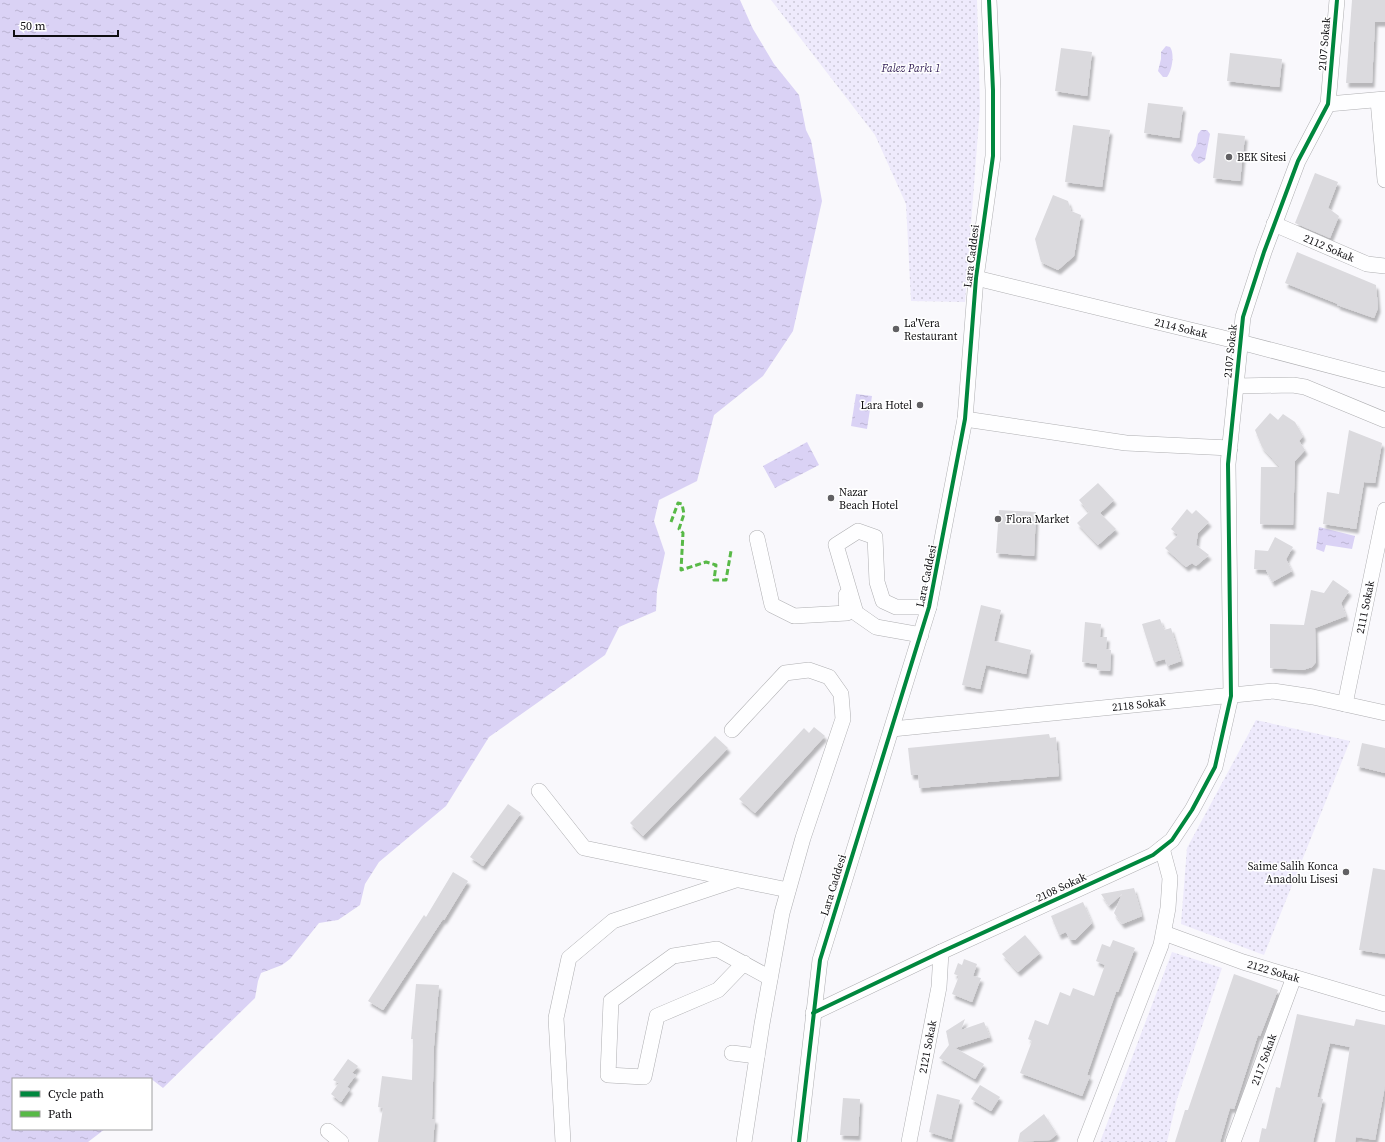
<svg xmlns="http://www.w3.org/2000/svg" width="1385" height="1142" font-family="'Source Serif 4',serif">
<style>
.grass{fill:url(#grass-dots)}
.water{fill:url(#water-ripples)}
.building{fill:#dbdade;filter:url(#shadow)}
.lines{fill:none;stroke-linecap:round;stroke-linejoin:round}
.minor-casing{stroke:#afafb2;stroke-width:16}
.minor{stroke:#fefeff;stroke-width:15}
.quiet{stroke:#58b947;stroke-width:3;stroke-dasharray:6 3;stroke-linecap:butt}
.cycleway-casing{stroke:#fff;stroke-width:6}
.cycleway{stroke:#00873e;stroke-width:4}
.poi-dot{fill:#616063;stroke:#fff;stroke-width:1.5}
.labels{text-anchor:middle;stroke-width:3;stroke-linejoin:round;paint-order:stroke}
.street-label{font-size:11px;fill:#0f0e11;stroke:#fff}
.park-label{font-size:11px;font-style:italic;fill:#301c54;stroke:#fff}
.poi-label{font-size:11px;fill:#0f0e11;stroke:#fff;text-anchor:start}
</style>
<defs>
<pattern id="grass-dots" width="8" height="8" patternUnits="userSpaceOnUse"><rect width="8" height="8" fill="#eeeafc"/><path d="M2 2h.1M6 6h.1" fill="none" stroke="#cbc8d7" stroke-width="1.8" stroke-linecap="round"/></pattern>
<pattern id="water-ripples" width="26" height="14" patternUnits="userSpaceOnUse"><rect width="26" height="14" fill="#dad2f5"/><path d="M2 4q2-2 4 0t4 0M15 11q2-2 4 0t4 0" fill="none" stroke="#bab3d1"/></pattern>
<filter id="shadow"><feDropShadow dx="2.5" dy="4.5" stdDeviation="1" flood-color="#0004"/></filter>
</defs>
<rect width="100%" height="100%" fill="#f9f8fc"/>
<g class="grass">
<path d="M771,0H977L980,107L965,302L911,301L906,204L875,135Z"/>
<path d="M1256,720L1350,741L1264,955L1181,924L1187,848Z"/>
<path d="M1172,952L1222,968L1177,1099L1167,1142H1100Z"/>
</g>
<g class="water">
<path d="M0,0H740L753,29L774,64L799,95L806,130L811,140L822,201L793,331L763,376L714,415L697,481L659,500L654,521L665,553L657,590L656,611L619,627L605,655L489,737L446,806L379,862L365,884L360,905L338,920L319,923L290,959L282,965L261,973L258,981L255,998L163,1088L150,1078L13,1079V1129H105L88,1142H0Z"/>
<path d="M1166,46L1170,47C1175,54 1172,71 1167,77H1163L1158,71L1161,59V52Z"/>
<path d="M1201,130H1207L1210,134L1205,160L1199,164L1194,161L1191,155L1196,146L1198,134Z"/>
<path d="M856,394L872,396L867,429L851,426Z"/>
<path d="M807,442L819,465L775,488L763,466Z"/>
<path d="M1319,527L1355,536L1352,549L1326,545L1324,552L1316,549Z"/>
</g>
<g class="building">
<path d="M1352,0H1385V22H1375L1372,83H1346Z"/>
<path d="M1061,48L1092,52L1087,96L1055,91Z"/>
<path d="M1230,53L1282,59L1279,87L1227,81Z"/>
<path d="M1148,103L1183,107L1179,138L1144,133Z"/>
<path d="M1073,125L1110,130L1102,187L1065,182Z"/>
<path d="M1218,133L1245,136L1240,181L1213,178Z"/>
<path d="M1315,173L1338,182L1328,208L1339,216L1330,238L1295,223Z"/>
<path d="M1053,195L1068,201L1071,211L1081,215L1074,256L1058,270L1041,262L1035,239Z"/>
<path d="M1297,252L1376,285L1378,308L1374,318L1337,305L1338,304L1285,283Z"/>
<path d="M1270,413L1278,420L1283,414L1295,422L1303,436L1299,441L1305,450L1295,461L1293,525L1260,524L1261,467H1280L1262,447L1255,430Z"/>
<path d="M1349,430L1382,443L1375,483L1364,482L1356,529L1323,524L1327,492L1339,494Z"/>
<path d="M1098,483L1114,500L1100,513L1116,529L1098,545L1077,523L1089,512L1079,500Z"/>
<path d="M1187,509L1192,514L1196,510L1209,522L1198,533L1196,545L1209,555L1196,566L1192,563L1186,567L1165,548L1178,535L1171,529Z"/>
<path d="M999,510L1036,512L1034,556L996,553Z"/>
<path d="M1275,537L1293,547L1286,559L1292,571L1272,582L1266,570L1254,569L1255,550L1268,551Z"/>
<path d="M1333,580L1349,591L1341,603L1346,616L1315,628L1316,662L1312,667L1303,670L1270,668V624L1304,625L1311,590L1324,593Z"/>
<path d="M981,605L1001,610L994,641L1031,650L1026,674L986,665L980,689L962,685Z"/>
<path d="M1160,619L1164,630L1171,628L1181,661L1167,666L1165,659L1154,662L1142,624Z"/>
<path d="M1085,622L1101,624L1100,637H1107L1106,649L1111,650L1110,671L1097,670V664L1082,662Z"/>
<path d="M814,727L825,736L755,813L739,799L804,728L809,733Z"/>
<path d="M1049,734L1050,738L1056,737L1059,776L919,788L918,775H911L908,748Z"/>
<path d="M715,736L728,748L643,836L630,823Z"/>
<path d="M1362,743L1385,748V773L1357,766Z"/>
<path d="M508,804L521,813L483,866L470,857Z"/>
<path d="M1373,868L1385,870V954L1359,950Z"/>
<path d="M453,872L468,881L444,920L443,919L383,1010L368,1001L424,915L426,917Z"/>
<path d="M1134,888L1142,916L1122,924L1114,913L1122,894L1109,906L1101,894Z"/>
<path d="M1083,902L1092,923L1075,940H1070L1066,932L1059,935L1051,916Z"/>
<path d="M1025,935L1040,953L1018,972L1002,954Z"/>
<path d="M1113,940L1135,948L1118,992H1116L1098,1043L1087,1075L1090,1076L1082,1096L1020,1073L1032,1041L1028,1039L1035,1020L1048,1025L1060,992L1070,996L1073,988L1094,996L1105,965L1096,961L1102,944L1110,947Z"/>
<path d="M964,959L977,964L973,976L981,978L972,1002L952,994L959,976L954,974L958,963L962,965Z"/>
<path d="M1234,974L1278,990L1260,1036L1258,1035L1234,1109L1230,1108L1220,1142H1175L1185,1110H1188Z"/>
<path d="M416,984L439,985L434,1046L432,1119H435L433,1142H378L383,1108L378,1107L382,1076L412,1080L413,1039H411Z"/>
<path d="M1297,1014L1354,1026L1356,1019L1385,1025V1086L1375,1140L1356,1137L1355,1142H1335L1350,1047L1330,1043L1317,1097L1323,1099L1313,1142H1259L1262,1128L1266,1129L1276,1087L1280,1088Z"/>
<path d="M965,1019L961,1030L984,1022L990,1037L955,1048L984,1064L975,1079L939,1058L949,1045L946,1031Z"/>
<path d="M348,1059L358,1066L352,1073L356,1075L347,1087L350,1089L341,1102L331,1094L339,1083L333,1080Z"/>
<path d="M980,1085L1000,1097L991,1111L971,1099Z"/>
<path d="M937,1094L960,1100L951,1139L929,1132Z"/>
<path d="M843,1098L860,1099L858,1136L840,1135Z"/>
<path d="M1044,1114L1057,1134L1050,1140L1018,1142L1020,1133Z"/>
</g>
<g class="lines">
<g class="minor-casing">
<g id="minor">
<path d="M1378,100L1385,180"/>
<path d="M1328,104L1385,99"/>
<path id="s1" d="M1274,224L1367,264L1385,266"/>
<path id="s2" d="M976,278L1240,342L1385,380"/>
<path d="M1236,386L1293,385L1305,387L1385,420"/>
<path d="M965,419L1126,443L1230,448"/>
<path d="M757,538L772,605L794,616L847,613L846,595"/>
<path d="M921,635L876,627L856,613L836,545L858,531L875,537L877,582L883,601L896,607H929"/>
<path id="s3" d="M1345,704L1385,510"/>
<path id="s4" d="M892,729L1273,691L1313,697L1385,713"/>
<path d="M732,730L785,673L809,670L829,677L841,694L843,719L803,838L782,913L762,1024L744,1142"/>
<path d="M539,791L584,848L788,890"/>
<path id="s5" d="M1164,933L1243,962L1385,1004"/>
<path d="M744,963L718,990L657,1016L644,1077L608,1075L611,1001L673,956L717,949L770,978"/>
<path d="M813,1013L941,952L1153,855L1172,840L1192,810L1215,767L1231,696L1228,464L1243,317L1264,252L1298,161L1328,104L1337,0"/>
<path d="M732,1053L757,1056"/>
<path d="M328,1131L341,1142"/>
<path d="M563,1142L556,1018L569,958L613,921L736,880"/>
<path d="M799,1142L820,960L929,607L965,419L976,278L993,156V90L989,0"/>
<path id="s6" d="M909,1142L939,987L941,952"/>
<path d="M1085,1142L1161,945L1168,908L1170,878L1162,848"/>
<path id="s7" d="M1233,1142L1294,977"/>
</g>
</g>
<use href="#minor" class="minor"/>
<path class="quiet" d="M671,522L678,503L682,504L684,514L679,529L683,533L681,570L706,562L716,565L714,580H726L731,551"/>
<g class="cycleway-casing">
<g id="cycleway">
<path d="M813,1013L941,952L1153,855L1172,840L1192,810L1215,767L1231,696L1228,464L1243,317L1264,252L1298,161L1328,104L1337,0"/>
<path d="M799,1142L820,960L929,607L965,419L976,278L993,156V90L989,0"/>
</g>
</g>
<use href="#cycleway" class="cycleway"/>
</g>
<g class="poi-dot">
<circle cx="1229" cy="157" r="4"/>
<circle cx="896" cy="329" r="4"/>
<circle cx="920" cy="405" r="4"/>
<circle cx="831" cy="498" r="4"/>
<circle cx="998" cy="519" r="4"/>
<circle cx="1346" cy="872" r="4"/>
</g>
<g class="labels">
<g class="street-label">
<text transform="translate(1324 44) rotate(-85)" y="4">2107 Sokak</text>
<text dy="4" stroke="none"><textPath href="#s1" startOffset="60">2112 Sokak</textPath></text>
<text transform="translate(971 256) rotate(-83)" y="4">Lara Caddesi</text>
<text dy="4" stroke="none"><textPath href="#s2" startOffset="211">2114 Sokak</textPath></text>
<text transform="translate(1230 351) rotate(-84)" y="4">2107 Sokak</text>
<text transform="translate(926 576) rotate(-78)" y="4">Lara Caddesi</text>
<text dy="4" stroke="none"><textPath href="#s3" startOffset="99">2111 Sokak</textPath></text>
<text dy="4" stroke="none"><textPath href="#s4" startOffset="248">2118 Sokak</textPath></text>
<text transform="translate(833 885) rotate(-73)" y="4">Lara Caddesi</text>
<text transform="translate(1061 887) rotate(-25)" y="4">2108 Sokak</text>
<text dy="4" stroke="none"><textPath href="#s5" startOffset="116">2122 Sokak</textPath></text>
<text dy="4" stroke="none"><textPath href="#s6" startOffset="97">2121 Sokak</textPath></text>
<text dy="4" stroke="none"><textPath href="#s7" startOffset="88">2117 Sokak</textPath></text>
</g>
<g class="park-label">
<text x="911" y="72">Falez Parkı 1</text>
</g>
<g class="poi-label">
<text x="1237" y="161">BEK Sitesi</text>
<text x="904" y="327">La'Vera<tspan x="904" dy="13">Restaurant</tspan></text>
<text x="912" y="409" text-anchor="end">Lara Hotel</text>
<text x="839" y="496">Nazar<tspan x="839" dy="13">Beach Hotel</tspan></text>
<text x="1006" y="523">Flora Market</text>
<text x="1338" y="870" text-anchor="end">Saime Salih Konca<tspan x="1338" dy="13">Anadolu Lisesi</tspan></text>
</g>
</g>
<rect x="12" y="1078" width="140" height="52" fill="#ffffff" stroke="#9f9fa0"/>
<rect x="20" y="1091" width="20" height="6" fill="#00873e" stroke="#9f9fa0"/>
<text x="48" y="1098" font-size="12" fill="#0f0e11">Cycle path</text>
<rect x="20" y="1111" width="20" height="6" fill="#58b947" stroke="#9f9fa0"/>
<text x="48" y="1118" font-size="12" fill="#0f0e11">Path</text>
<path d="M14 30v6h104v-6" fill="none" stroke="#0f0e11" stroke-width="2"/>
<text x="20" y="30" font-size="12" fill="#0f0e11" stroke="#ffffff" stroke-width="3" paint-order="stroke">50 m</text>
</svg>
